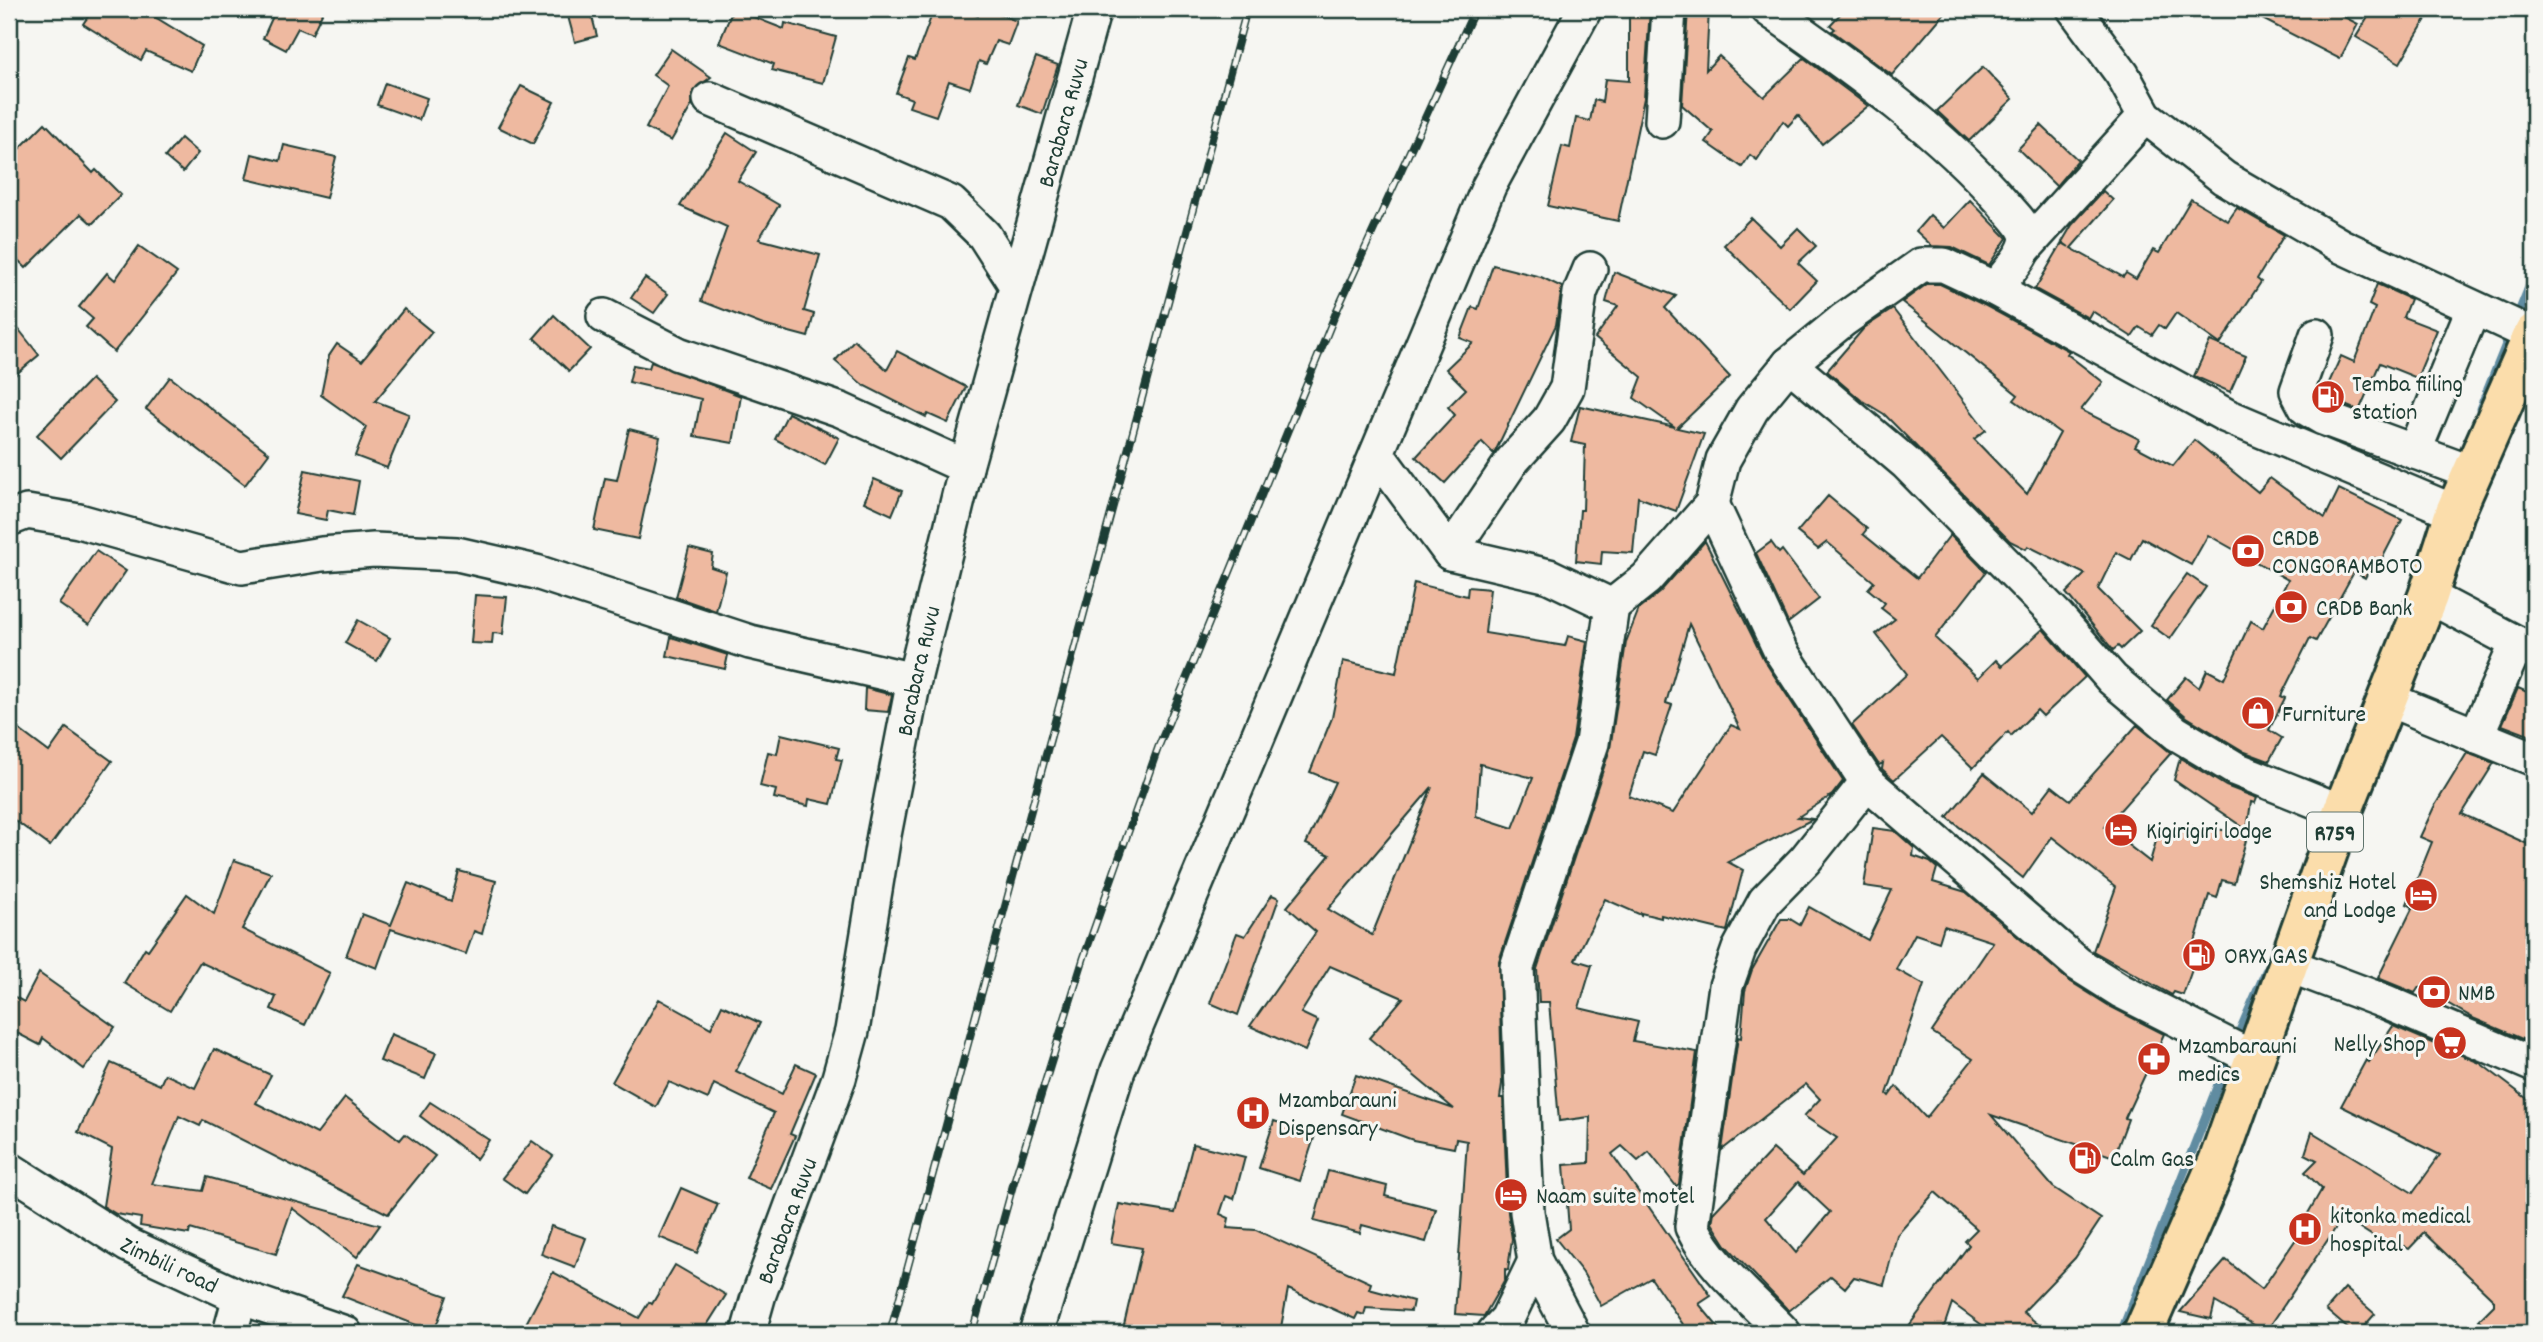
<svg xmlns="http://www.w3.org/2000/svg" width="2543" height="1342" font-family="Dekko,sans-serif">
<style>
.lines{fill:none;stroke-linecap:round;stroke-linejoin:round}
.stream{stroke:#608ca1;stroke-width:9}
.building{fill:#eeb9a0;stroke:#1f3d34;stroke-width:2;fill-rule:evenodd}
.minor-casing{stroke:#1f3d34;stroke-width:38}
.major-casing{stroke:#1f3d34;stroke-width:44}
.minor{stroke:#f6f6f2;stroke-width:33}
.major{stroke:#fbddab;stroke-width:38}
.rail-casing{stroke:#1f3d34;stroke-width:8}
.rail{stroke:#f6f6f2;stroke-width:5;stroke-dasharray:16;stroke-linecap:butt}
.labels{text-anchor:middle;stroke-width:6;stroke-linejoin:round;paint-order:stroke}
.shield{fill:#f6f6f2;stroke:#60746d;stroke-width:2}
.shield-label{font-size:23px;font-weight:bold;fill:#1f3d34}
.street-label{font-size:24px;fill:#1f3d34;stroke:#f6f6f2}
.poi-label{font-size:24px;fill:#1f3d34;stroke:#f6f6f2;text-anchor:start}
</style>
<rect width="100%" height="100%" fill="#f6f6f2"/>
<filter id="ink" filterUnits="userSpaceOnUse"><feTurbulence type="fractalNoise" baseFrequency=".0143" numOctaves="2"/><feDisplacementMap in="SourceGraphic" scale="14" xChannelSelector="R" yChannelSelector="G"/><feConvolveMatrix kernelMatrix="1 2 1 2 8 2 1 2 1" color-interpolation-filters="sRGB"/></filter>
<g filter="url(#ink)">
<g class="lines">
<g class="stream">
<path d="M2480,409L2534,275"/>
<path d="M2235,1042L2266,971"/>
<path d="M2121,1333L2230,1054"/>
</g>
</g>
<g class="building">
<path d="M93,9H142L202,46L191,71L146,51L141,60L83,24Z"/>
<path d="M258,9H324L312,34L298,28L286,50L263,38L273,16Z"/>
<path d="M566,9H590L597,36L575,42Z"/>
<path d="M733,9L784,29L785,23L836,37L823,83L772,70L774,64L719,43Z"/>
<path d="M934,9H960L978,16L981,9H985L1017,21L1008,45L996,41L986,64L979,61L970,88L949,81L936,116L909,107L912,99L896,93L909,58L915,60Z"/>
<path d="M1648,9H1650L1644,98L1618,221L1548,206L1562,146L1570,148L1576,118L1590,121L1594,100L1602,102L1605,79L1629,81V15L1648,14Z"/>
<path d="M1688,9H1709L1706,70L1719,56L1764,97L1804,58L1868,106L1822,144L1798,115L1788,126L1783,121L1757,160L1750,155L1742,167L1706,142L1713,132L1682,105Z"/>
<path d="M1845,9H1948L1892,75L1832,31L1835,29L1830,25Z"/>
<path d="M2243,9H2329L2358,24L2340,59Z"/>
<path d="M2373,9H2432L2400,63L2356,37Z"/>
<path d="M671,49L711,77L693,91L692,105L671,141L646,128L668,86L653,75Z"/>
<path d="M1036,57L1058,65L1042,114L1018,105Z"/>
<path d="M1983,67L2013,99L1969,141L1937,111Z"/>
<path d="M385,83L427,98L419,120L377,105Z"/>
<path d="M521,86L554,102L533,144L498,127Z"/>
<path d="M45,123L93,173L96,170L121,195L92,224L81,214L26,268L9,251V159Z"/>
<path d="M2041,125L2078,160L2056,186L2018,149Z"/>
<path d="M727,133L756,152L738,181L779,205L759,239L820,255L804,311L814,314L808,337L763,325L701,301L727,227L680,206Z"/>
<path d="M181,138L198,153L183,172L165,157Z"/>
<path d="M284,145L336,157L326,198L246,179L252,154L280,161Z"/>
<path d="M2103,191L2113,200L2071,248L2123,277L2126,273L2136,279L2153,250L2159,253L2191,199L2228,221L2237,208L2284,235L2257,279L2261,282L2220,344L2176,313L2165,329L2159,325L2152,335L2139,327L2132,337L2092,311L2088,318L2035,289L2062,243L2069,247L2062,242L2072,225Z"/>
<path d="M1970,200L2007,238L1989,265L1952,247L1932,246L1916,231L1930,215L1944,228Z"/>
<path d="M1751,218L1780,246L1798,228L1816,246L1798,263L1817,281L1790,309L1724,245Z"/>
<path d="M139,246L177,273L114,352L86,327L93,319L79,307L107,273L115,280Z"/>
<path d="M1493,265L1541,277L1562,287L1556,325L1494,454L1482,442L1445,483L1416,457L1455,415L1448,407L1466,389L1446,369L1473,343L1460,338L1472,307L1478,309Z"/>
<path d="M1614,272L1676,296L1665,308L1730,377L1677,428L1704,434L1676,511L1638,497L1633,553L1602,551L1601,564L1576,561L1580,510H1583L1585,445L1571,442L1580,406L1675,427L1634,398L1642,377L1595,338L1618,306L1606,302Z"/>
<path d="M645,278L668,294L654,313L631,298Z"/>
<path d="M1927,284H1940L1986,306L2069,351L2067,354L2103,382L2081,410L2139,439L2135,446L2173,466L2194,440L2258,492L2270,478L2325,518L2339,489L2402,520L2381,561L2375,558L2365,578L2354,572L2316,641L2310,638L2281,696L2285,698L2269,730L2282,738L2269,761L2245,752L2187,717L2167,700L2186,677L2199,688L2207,670L2224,679L2251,621L2263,628L2288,580L2208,535L2191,565L2142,538L2131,560L2116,552L2098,589L2140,631L2121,649L2118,646L2113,650L2066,593L2085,574L2028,546L2026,549L2010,541L1884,414L1861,400L1827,371L1864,328L1893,309L1986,430L1974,439L2027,494L2060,433L2014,400L2018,395L1902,302Z"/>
<path d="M2377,284L2410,299L2403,317L2437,330L2417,378L2380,363L2359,411L2323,396L2341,356L2354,362L2375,308L2369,305Z"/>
<path d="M404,309L432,332L375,401L409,414L387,468L355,456L366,427L321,395L329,356L337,344L362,361Z"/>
<path d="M554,315L590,349L569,371L534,338Z"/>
<path d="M9,317L39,355L9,380Z"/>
<path d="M854,340L887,370L897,351L966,387L948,423L928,414L926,417L863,385L835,361Z"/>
<path d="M2210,341L2246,356L2230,392L2194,376Z"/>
<path d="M651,362L741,396L733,443L694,436L701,399L629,382L633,365L649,368Z"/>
<path d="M170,377L269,453L245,485L146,409Z"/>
<path d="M91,379L115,402L61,458L37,435Z"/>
<path d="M788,413L839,438L825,465L775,439Z"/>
<path d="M629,429L660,437L638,539L594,530L605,478L617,480Z"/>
<path d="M305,470L359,481L353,515L328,510L326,520L295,514Z"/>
<path d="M874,479L902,491L892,515L864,502Z"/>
<path d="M1828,496L1867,529L1863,534L1917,578L1950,535L1986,572L1935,638L1978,678L1996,660L2002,666L2043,629L2085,677L2043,716L2037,710L2011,736L2008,732L1973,768L1941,737L1894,780L1882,769L1883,763L1879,765L1852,725L1907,674L1876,634L1895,619L1881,608L1885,603L1868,589L1874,582L1827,542L1818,549L1797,532Z"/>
<path d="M1705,541L1764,660L1843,781L1832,795L1798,817L1813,819L1728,862L1743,870L1727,931L1661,915V918L1641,913V915L1605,899L1575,960L1592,965L1579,1008L1638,1022L1633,1041L1697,1052L1679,1184L1676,1186L1649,1152L1638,1161L1622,1146L1612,1154L1711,1296L1699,1304L1723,1333H1689L1651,1278L1601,1306L1583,1273L1556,1239L1569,1229L1564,1165L1589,1163L1590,1117L1559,1121L1549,1002H1539L1537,969L1610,749L1626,642L1639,609L1660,592ZM1689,624L1740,729L1731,725L1673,813L1629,796L1643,751L1655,755L1672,705L1666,703Z"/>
<path d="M1771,542L1779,553L1782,550L1819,599L1788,623L1756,553Z"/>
<path d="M689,548L713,554L711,567L726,572L716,611L676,597Z"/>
<path d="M96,551L126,571L89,625L59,604Z"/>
<path d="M2187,574L2206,587L2170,639L2151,625Z"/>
<path d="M1414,583L1467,596L1468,587L1490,589L1485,633L1565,646L1568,636L1587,641L1573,739L1499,961L1502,1084L1500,1098H1503L1508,1213L1512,1239L1508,1270L1505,1269V1279L1484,1316L1455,1314L1467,1141L1456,1139L1454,1148L1413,1140L1342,1114L1356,1075L1454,1109L1369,1038L1403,998L1330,966L1301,1013L1318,1021L1305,1051L1250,1026L1316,932L1287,907L1330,855L1306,844L1335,782L1310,772L1332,718L1343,661L1396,673ZM1480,764L1533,778L1513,828L1476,816ZM1432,787L1372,935L1328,909Z"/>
<path d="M475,595L507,597L503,634L493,633L492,644L471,643Z"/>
<path d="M358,620L390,638L377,661L345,643Z"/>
<path d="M671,637L728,655L725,669L667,656Z"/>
<path d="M865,688L892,695L888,712L864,710Z"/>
<path d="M2518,688L2534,695V737L2502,725Z"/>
<path d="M9,722L49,752L66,728L112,761L50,846L9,816Z"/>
<path d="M2137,725L2171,753L2105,827L2150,862L2158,834L2179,840L2182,825L2248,833L2234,883L2222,880L2217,898L2209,895L2194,945L2200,947L2183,995L2174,992L2172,995L2093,951L2116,887L2052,837L2023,878L1947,817L1984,773L2032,812L2052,786L2070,800Z"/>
<path d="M781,734L839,748L836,759L842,760L831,804L809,799L808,806L774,798L776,790L760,786L768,752L777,754Z"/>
<path d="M2467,753L2494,763L2462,814L2534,847V1044L2475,1019L2419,987L2415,993L2378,978L2413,907L2407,904L2432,842L2420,837L2434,807Z"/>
<path d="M2180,758L2226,786L2257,798L2255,803L2251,802L2247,830L2174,780Z"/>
<path d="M1873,828L1895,831L1914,848L1913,856L1930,862L1937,868L1933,882L1966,892L2068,980L2111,1007L2164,1034L2125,1118L2128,1119L2114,1157L1991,1115L2053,1187L2101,1219L2075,1258L2023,1312L2049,1333H1993L1952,1303L1942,1333H1925L1908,1327L1969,1245L1965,1241L1977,1229L1935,1192L1897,1235L1884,1285L1854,1277L1845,1288L1831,1276L1789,1311L1726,1245L1712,1223L1714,1212L1773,1149L1803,1175L1837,1138L1804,1116L1820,1099L1806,1084L1722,1150L1738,1037L1741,1038L1745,991L1752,970L1781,919H1790L1800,925L1809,907L1868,940L1892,890L1864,886ZM1944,926L1993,942L1932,1032L1973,1059L1926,1118L1896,1086L1889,1096L1887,1094L1924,985L1896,969L1915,934L1939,942ZM1798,1182L1830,1212L1796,1253L1766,1218Z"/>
<path d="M234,860L271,873L242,929L330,973L305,1025L271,1009L276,997L200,962L170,1011L124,983L145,948L148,950L187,894L214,914Z"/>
<path d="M459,871L496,881L482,934L474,931L466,954L391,929L377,968L346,956L362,914L391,925L408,883L451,901Z"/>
<path d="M1272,895L1279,898L1238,1015L1210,1003L1237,933L1245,936Z"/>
<path d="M39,973L115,1027L84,1069L43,1038L40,1045L9,1029V994L24,1002Z"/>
<path d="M659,999L711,1028L722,1005L760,1023L736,1071L782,1094L796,1064L816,1073L790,1134L795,1136L771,1189L746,1178L774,1113L714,1084L708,1099L669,1082L656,1107L612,1082Z"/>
<path d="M2393,1026L2480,1063L2534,1104V1333H2493L2479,1320L2494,1305V1300L2424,1233L2409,1249L2392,1239L2388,1246L2343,1217L2266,1332L2215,1302L2211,1319L2180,1312L2226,1260L2262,1289L2311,1217L2307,1215L2322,1189L2305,1172L2317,1160L2305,1154L2312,1132L2413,1193L2440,1155L2341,1106L2366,1060L2369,1062Z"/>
<path d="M391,1034L436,1053L425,1079L380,1061Z"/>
<path d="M214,1049L271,1075L256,1103L317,1134L345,1098L400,1140L405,1134L435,1156L388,1214L203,1120L200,1126L179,1116L152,1184L203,1191L207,1177L380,1225L357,1257L292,1208L276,1254L190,1229L189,1234L140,1226L141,1218L116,1214L103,1206L112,1149L78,1132L111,1063L160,1085L165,1074L195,1088Z"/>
<path d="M430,1102L489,1140L476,1159L420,1116Z"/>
<path d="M1274,1121L1315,1135L1300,1181L1259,1168Z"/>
<path d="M532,1141L553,1156L525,1194L502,1178Z"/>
<path d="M1193,1144L1245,1157L1234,1199L1226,1196L1220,1214L1229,1218L1227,1228L1256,1230L1371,1283L1369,1289L1413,1301L1411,1311L1366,1308L1364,1315L1358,1313L1355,1319L1288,1289L1280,1333H1122L1142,1248L1111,1243L1119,1204L1175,1213Z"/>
<path d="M1328,1171L1387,1186L1385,1196L1436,1209L1426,1242L1362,1225L1360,1233L1314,1221Z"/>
<path d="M681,1188L718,1204L697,1253L659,1237Z"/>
<path d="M551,1226L586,1238L575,1267L541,1254Z"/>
<path d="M358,1264L447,1296L434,1332L342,1296Z"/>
<path d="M675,1265L726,1295L702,1333H521L553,1272L639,1318L649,1302L652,1304Z"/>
<path d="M2345,1288L2375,1314L2358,1333H2353L2326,1310Z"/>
</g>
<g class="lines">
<g class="minor-casing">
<g id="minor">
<path d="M1768,9C1850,67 1938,128 2004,204C2011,213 2023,223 2026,234C2030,251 2004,276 1995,289"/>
<path d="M2074,9L2122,74L2145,116L2224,178L2341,246L2533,335"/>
<path d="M710,99L951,203L984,235L1016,285"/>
<path d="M1662,121L1669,9"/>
<path d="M2025,248L2145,116"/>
<path d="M604,316L678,354L841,410L966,467"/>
<path d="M2317,335L2297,391L2306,408L2323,418L2472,473"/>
<path d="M1789,364L1906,463L2057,616L2112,679L2176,733L2236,769L2333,808L2343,810"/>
<path d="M2414,452L2473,309"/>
<path d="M1377,454L1450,553L1549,576L1612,606L1646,579L1712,504L1723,460L1752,409L1789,364L1843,320L1921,265H1944L1995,289L2227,416L2455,512"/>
<path d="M1712,504L1780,650L1867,782L2078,964L2121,991L2255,1059"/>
<path d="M9,519L27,512L79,521L242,567L322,554L374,550L457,554L536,572L750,642L914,680"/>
<path d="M1450,553L1512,461L1549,420L1567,388L1580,293L1590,269"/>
<path d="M2428,596L2534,652"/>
<path d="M2387,699L2534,759"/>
<path d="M2476,736L2517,643"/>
<path d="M2288,965L2386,1002L2534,1065"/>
<path id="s1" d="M9,1169L128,1245L240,1297L345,1333"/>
<path d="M230,1333L240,1297"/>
<path id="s2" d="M748,1333L759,1294L839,1078L852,1031L884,835L914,680L966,467L1094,9"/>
<path d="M1036,1333L1118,1070L1489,186L1585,9"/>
<path d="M1494,1333L1507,1319L1535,1261"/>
<path d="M1573,1333L1535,1261L1527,1212L1517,967L1592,743L1612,606"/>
<path d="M1784,1333C1754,1301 1711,1267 1692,1227L1726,986L1739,949L1765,901L1805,860L1867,782"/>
</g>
</g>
<g class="major-casing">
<path id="major" d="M2143,1333L2218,1162L2343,810L2428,596L2455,512L2534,333"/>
</g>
<use href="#minor" class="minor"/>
<use href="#major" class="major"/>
<g class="rail-casing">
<g id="rail">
<path d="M890,1333L1247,9"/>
<path d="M972,1333L1013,1185L1084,957L1158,748L1337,310L1475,9"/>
</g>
</g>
<use href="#rail" class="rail"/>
</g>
</g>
<defs>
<g id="fuel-disc" transform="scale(1.75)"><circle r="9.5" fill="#c8321e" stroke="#f6f6f2"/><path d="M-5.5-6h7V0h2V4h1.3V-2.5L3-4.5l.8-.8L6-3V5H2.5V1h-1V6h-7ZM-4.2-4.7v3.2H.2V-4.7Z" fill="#fff"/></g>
<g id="bank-disc" transform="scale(1.75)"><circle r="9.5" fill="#c8321e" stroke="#f6f6f2"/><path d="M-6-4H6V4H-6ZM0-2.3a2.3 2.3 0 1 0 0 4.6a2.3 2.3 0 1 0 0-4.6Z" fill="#fff"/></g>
<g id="shop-disc" transform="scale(1.75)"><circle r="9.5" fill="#c8321e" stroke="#f6f6f2"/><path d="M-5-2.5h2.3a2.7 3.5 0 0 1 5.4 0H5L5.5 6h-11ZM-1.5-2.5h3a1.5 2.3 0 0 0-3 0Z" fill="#fff"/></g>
<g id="hotel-disc" transform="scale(1.75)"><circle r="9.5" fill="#c8321e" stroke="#f6f6f2"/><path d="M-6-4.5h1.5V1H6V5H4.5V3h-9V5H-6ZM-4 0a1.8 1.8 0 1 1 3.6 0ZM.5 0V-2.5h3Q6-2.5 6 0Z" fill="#fff"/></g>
<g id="supermarket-disc" transform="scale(1.75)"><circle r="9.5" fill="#c8321e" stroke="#f6f6f2"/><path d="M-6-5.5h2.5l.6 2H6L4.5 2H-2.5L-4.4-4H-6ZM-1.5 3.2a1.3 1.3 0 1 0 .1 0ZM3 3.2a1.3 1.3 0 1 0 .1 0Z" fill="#fff"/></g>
<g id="pharmacy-disc" transform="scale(1.75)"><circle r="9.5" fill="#c8321e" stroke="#f6f6f2"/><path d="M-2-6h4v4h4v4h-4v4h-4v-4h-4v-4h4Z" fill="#fff"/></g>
<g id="hospital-disc" transform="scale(1.75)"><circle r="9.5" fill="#c8321e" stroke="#f6f6f2"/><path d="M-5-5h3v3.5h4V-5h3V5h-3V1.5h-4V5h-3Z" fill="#fff"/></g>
</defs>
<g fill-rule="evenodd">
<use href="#fuel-disc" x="2328" y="397"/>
<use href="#bank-disc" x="2248" y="551"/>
<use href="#bank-disc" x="2291" y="607"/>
<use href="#shop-disc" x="2258" y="713"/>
<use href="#hotel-disc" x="2121" y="830"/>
<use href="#hotel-disc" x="2421" y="895"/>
<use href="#fuel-disc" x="2199" y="955"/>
<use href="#bank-disc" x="2434" y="992"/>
<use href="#supermarket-disc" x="2450" y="1043"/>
<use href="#pharmacy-disc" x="2154" y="1059"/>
<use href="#hospital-disc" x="1253" y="1113"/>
<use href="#fuel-disc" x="2085" y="1158"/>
<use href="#hotel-disc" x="1511" y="1195"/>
<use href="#hospital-disc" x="2305" y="1229"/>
</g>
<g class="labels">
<rect class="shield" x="2307" y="812.5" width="56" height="39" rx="5"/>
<g class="shield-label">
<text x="2335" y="840">R759</text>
</g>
<g class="street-label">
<text dy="8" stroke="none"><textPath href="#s2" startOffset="1253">Barabara Ruvu</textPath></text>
<text dy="8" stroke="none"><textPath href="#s2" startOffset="686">Barabara Ruvu</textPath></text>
<text dy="8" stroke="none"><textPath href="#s2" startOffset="119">Barabara Ruvu</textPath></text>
<text dy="8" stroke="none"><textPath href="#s1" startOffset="187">Zimbili road</textPath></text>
</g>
<g class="poi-label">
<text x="2352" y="391">Temba fiiling<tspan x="2352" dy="28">station</tspan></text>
<text x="2272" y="545">CRDB<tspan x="2272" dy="28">CONGORAMBOTO</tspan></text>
<text x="2316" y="615">CRDB Bank</text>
<text x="2282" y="721">Furniture</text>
<text x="2146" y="838">Kigirigiri lodge</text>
<text x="2396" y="889" text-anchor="end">Shemshiz Hotel<tspan x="2396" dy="28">and Lodge</tspan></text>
<text x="2224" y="963">ORYX GAS</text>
<text x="2458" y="1000">NMB</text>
<text x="2426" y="1051" text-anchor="end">Nelly Shop</text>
<text x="2178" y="1053">Mzambarauni<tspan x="2178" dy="28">medics</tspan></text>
<text x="1278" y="1107">Mzambarauni<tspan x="1278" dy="28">Dispensary</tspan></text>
<text x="2110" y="1166">Calm Gas</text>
<text x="1536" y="1203">Naam suite motel</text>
<text x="2330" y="1223">kitonka medical<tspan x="2330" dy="28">hospital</tspan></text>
</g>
</g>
<rect width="2543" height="1342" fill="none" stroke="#f6f6f2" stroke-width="35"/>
<rect x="18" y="18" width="2508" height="1307" fill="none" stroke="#1f3d34" stroke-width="2.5" filter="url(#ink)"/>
</svg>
